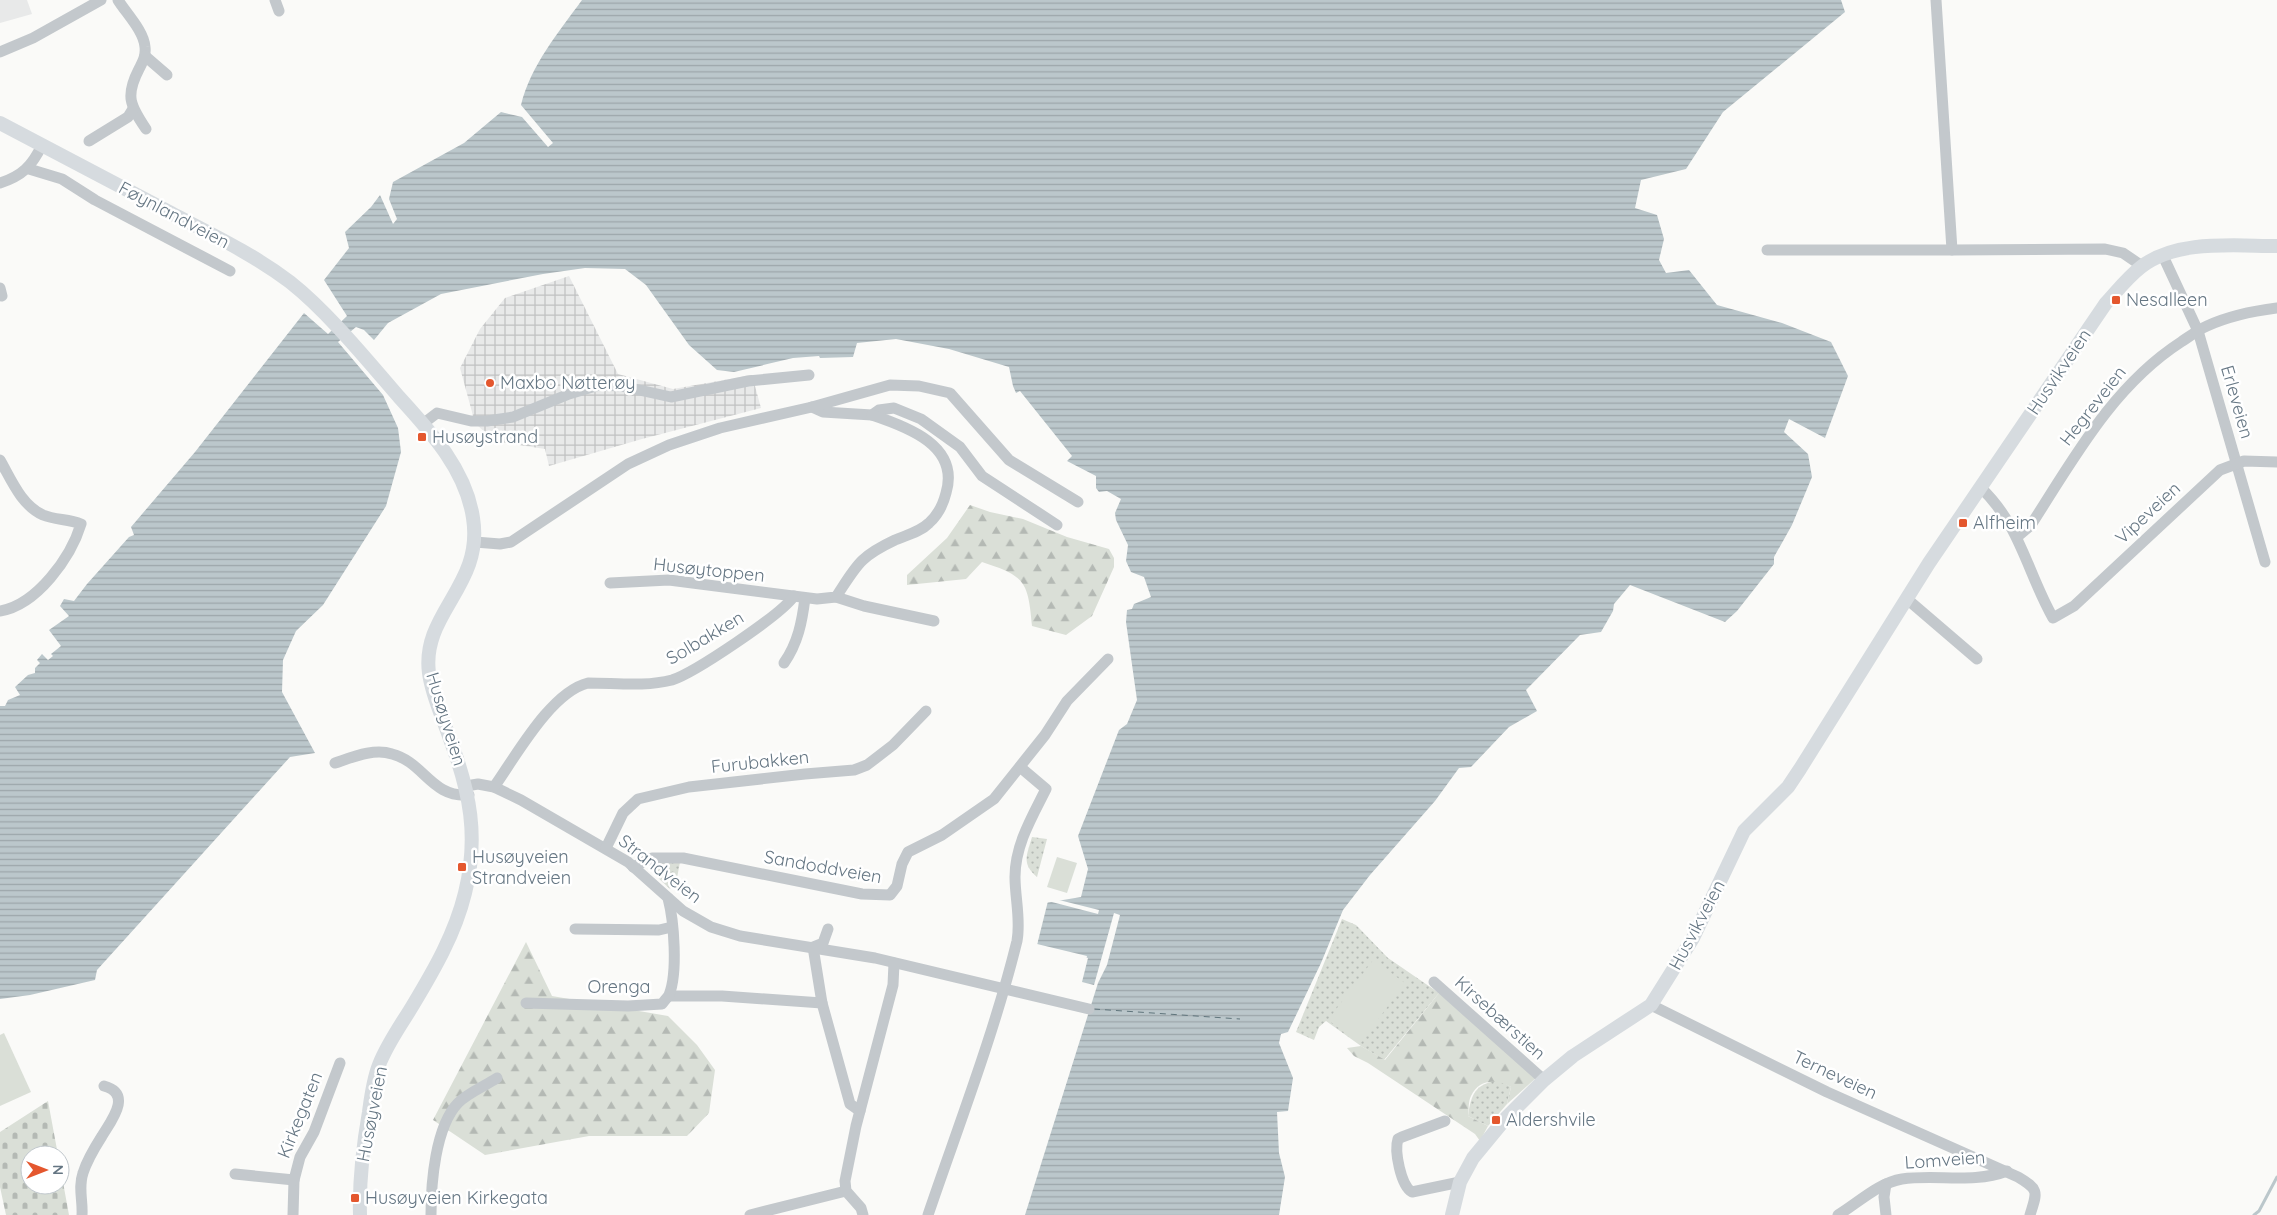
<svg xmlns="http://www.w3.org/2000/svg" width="2277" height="1215" font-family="Quicksand,sans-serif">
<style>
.built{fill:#e8e9e9}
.industrial{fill:url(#industrial-grid)}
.grass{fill:url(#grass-dots)}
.forest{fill:url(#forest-firs)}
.cemetery{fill:url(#cemetery-stones)}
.garden{fill:#dadfd7}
.water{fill:url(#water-rules)}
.pier{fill:#fafaf8}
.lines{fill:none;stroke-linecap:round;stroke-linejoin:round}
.stream{stroke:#bbc7cb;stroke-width:3}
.ferry{stroke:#60757c;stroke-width:1;stroke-dasharray:6 5;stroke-linecap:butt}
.minor{stroke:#c3c8cc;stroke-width:11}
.major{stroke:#d6dbdf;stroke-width:14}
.poi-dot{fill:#e4572e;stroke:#fff;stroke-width:2}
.labels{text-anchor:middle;stroke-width:5;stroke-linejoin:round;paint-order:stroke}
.street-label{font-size:18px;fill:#657683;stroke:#fff}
.poi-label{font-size:18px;fill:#657683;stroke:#fff;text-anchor:start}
</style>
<defs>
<pattern id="industrial-grid" width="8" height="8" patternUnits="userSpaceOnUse" patternTransform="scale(1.25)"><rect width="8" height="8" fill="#e8e9e9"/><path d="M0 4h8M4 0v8" fill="none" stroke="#c0c1c2"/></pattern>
<pattern id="grass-dots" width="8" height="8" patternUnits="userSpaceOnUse" patternTransform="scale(1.25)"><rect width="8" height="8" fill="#dadfd7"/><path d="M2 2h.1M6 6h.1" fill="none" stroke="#b4b9b4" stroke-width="1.8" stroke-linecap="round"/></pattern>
<pattern id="forest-firs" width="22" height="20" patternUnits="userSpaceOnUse" patternTransform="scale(1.25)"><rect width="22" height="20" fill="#dadfd7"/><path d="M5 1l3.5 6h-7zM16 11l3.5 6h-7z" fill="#b4b9b4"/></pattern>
<pattern id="cemetery-stones" width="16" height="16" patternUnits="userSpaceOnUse" patternTransform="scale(1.25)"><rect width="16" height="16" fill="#dadfd7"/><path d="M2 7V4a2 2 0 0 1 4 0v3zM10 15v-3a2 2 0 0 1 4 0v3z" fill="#b4b9b4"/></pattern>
<pattern id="water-rules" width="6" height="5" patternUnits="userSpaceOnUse" patternTransform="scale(1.25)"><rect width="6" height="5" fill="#bbc7cb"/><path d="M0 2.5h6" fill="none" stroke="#9ca6aa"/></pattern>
</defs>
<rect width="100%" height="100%" fill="#fafaf8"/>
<path class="built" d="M0,0H27L32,14L0,23Z"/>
<path class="industrial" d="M569,276L618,374L673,389L752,375L761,408L642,439L549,466L545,449L494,441L475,423L460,368L480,329L505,298Z"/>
<g class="grass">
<path d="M1032,837L1047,839L1037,877C1021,863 1027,855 1032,837Z"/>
<path d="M656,861L680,862L677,878L670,889L654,874Z"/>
<path d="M1342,919L1356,925L1388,958L1439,993L1384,1060L1361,1046L1326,1021L1319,1027L1314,1040L1296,1032Z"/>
<path d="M1499,1080L1511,1087L1507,1104L1488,1126L1468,1116C1471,1094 1475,1084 1499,1080Z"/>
</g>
<g class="forest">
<path d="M970,505L990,512L1023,519L1067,537L1109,549L1114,558V567L1092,616L1066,635L1032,626C1028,581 1025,576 982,562L966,579L907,585V575L947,538Z"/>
<path d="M526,942L552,996L668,1016L697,1045L715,1070L709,1113L687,1136H589L485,1155L433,1120Z"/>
<path d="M1439,993L1536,1078L1507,1104L1511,1087C1496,1079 1479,1079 1471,1096C1468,1102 1469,1110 1468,1116L1488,1126L1480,1141L1475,1134L1368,1063L1354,1056L1347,1048L1361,1046L1385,1060Z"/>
</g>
<path class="cemetery" d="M48,1101L58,1155H30V1185H60V1166L69,1215H6L0,1187V1132Z"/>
<g class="garden">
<path d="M1057,857L1077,863L1067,893L1047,887Z"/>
<path d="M1373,960L1405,983L1360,1044L1328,1020Z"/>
<path d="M4,1033L31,1092L0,1106V1035Z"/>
</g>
<path class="water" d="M582,0H1841L1845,12L1723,112L1686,169L1641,180L1635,208L1657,215L1664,239L1659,260L1666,273L1689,270L1717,305L1782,323L1831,342L1848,376L1825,438L1789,419L1784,432L1808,454L1812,477L1792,525L1774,557V564L1737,611L1725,622L1630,585L1614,604L1613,611L1601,632L1580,635L1526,690L1537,711L1509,727L1471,767L1459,768L1435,801L1370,875L1343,910L1321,963L1288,1032L1281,1034L1279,1043L1293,1078L1288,1111L1277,1112L1279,1153L1285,1177L1279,1215H1024L1095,987L1080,983L1087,956L1037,944L1045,903L1081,897L1088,869L1078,836L1119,730L1127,724L1137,700L1126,622L1127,610L1132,609L1134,604L1151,597L1144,577L1131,572L1126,561L1128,545L1116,520L1115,513L1121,499L1107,491L1099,492L1096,488V476L1067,461L1072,456L1020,391L1016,393L1013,386L1009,367L949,349L896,339L857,343L853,357L820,358L819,356L793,358L734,372L717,370L689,345L646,285L625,269L585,268L543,274L441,294L388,323L374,340L364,330L356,327L338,342L383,395L398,428L401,452L386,506L323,605L296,631L283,660L282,692L315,753L290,757L97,970L95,980L30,995L0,999V706H5L8,700L20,695L15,687L28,675L35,673V668L40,663L37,660L42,654L48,660L53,656L51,654L61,646L49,630L69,616L60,606L64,599L74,601L87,584L129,537L134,535L131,527L195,452L304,313L328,334L347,316L324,280L349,248L345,232L371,207L380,195L393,224L397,219L389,199L393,182L464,143L501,112L522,117L548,147L553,143L521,105C531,65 558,33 582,0Z"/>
<path class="pier" d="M1055,899L1099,910L1098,914L1048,901L1037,945L1088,958L1082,982L1094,985L1114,913L1120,915L1107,965L1098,983L1025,1215H1022L1092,989L1077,983L1084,958L1034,945L1043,902L1045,900Z"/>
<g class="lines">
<path class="stream" d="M2254,1215L2259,1211L2277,1177"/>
<path class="ferry" d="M1094,1009L1240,1019"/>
<g class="minor">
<path d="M118,0C126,13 144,31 145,47C146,56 143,61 139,69C125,96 130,105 146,129"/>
<path d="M275,0L279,11"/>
<path d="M1936,0L1952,250L2105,249L2123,253L2142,266"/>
<path d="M0,52L33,38L101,0"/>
<path d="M145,56L167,75"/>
<path d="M89,141L128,117L133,109"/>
<path d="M29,169L62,179L95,200L230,271"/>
<path d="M0,183C22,176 32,166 42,145"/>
<path d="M1767,250H1952"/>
<path d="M2163,256L2198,331L2265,562"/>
<path d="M0,288L2,296"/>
<path d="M812,407L823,412L872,415L879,410L894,408L921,419L960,447L982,476L1057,525"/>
<path d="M424,423L437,413L471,421H487L513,417L569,394L599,385L621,386L671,397L748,381L809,375"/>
<path d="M0,460C11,479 21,505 43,515C55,520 69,519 81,524C71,557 37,605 0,611"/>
<path d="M1980,487C2020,524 2027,572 2053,618L2074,606L2220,470L2244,461L2277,462"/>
<path d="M2018,536L2031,525C2074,458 2113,386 2181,342C2190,336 2198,330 2207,326C2229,316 2253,311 2277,308"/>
<path d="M475,542L500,544L511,542L628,464L669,445L720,428L812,407L890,385L919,386L950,393L1009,460L1078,502"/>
<path d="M610,583L669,580L817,599L836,597C857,565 859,557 895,540C907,535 920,532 929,523C938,515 943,505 946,493C960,446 908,427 872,415"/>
<path d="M836,597L864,606L934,621"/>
<path d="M1907,599L1977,659"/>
<path d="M784,663C798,643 802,622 805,598"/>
<path d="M335,763C353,757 374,748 392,754C424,762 431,798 469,795"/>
<path d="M466,786L478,784L494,787L521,800L628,862L683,911L711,927L740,936L875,958L1089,1009"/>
<path d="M494,787C516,756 551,692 588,683C616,683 645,687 672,680C694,673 781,615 794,596"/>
<path d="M606,848L623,813L638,799L689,787L805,774L854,770L867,765L893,745L926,711"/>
<path d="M633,867L652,858H683L862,894L890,895L897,886L902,864L908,852L942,835L994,799L1045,735L1067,701L1108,659"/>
<path d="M575,929L659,930L672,927"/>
<path d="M1434,982L1544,1080"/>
<path d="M669,996H722L822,1003L850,1104L860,1111"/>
<path d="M526,1003L628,1006L662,1004C664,1001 667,998 669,995C678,973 674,921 668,898"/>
<path d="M822,1003L813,947L823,943L828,929"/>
<path d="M1651,1005L1827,1092L2018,1177C2040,1190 2037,1192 2030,1215"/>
<path d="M1445,1121L1402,1137L1398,1139C1394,1151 1401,1186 1412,1192L1460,1182"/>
<path d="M235,1174L294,1180L293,1215"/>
<path d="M294,1180L300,1157L314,1132L340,1063"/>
<path d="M1886,1184L1884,1197L1886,1215"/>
<path d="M82,1215C83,1200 78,1188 83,1173C87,1160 95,1147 102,1136C111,1121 133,1094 104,1086"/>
<path d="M431,1215C431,1184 435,1127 458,1103C468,1093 485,1086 497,1078"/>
<path d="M750,1215L846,1191"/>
<path d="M863,1215L861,1208L846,1191L845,1181L856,1126L893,985L894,963"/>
<path d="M928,1215C959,1124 994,1034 1017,941C1021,920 1015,898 1015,877C1015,845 1032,817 1046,789L1020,767"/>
<path d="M1838,1215C1858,1203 1878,1183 1902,1179C1937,1174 1973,1184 2007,1171"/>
</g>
<g class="major">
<path d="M0,123C57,153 114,183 171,213C211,234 253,254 290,282C328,312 367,360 399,397C431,432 466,470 473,518C484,586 421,613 429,673C432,696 443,718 450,739C470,792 479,837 465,893C455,934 434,970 413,1005C401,1025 387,1044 379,1065C373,1080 371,1097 369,1112C363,1146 359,1180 360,1215"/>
<path d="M1452,1215L1460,1182L1473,1158L1506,1118L1544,1080L1573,1056L1651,1005L1693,938L1744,831L1788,787L1800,769L1929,563L2106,303C2117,291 2128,277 2141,267C2177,239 2234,246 2277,246"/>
</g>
</g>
<g class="poi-dot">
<rect x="2111" y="295" width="10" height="10" rx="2.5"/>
<circle cx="490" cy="383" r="5"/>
<rect x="417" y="432" width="10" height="10" rx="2.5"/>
<rect x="1958" y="518" width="10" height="10" rx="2.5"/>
<rect x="457" y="862" width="10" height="10" rx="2.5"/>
<rect x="1491" y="1115" width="10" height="10" rx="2.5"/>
<rect x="350" y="1193" width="10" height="10" rx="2.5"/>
</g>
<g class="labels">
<g class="street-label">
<text transform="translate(174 215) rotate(28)" y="6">Føynlandveien</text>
<text transform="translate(2059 372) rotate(-56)" y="6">Husvikveien</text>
<text transform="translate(2237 402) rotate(74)" y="6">Erleveien</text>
<text transform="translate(2093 406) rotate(-52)" y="6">Hegreveien</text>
<text transform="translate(2148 513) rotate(-43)" y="6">Vipeveien</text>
<text transform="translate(709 570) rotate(6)" y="6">Husøytoppen</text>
<text transform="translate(705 638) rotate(-31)" y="6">Solbakken</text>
<text transform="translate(446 719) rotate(73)" y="6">Husøyveien</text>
<text transform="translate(760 762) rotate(-6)" y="6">Furubakken</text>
<text transform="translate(823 867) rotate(10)" y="6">Sandoddveien</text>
<text transform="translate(660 869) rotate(38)" y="6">Strandveien</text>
<text transform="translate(1697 925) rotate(-62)" y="6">Husvikveien</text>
<text x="619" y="993">Orenga</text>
<text transform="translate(1500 1018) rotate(42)" y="6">Kirsebærstien</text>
<text transform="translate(1835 1075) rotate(25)" y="6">Terneveien</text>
<text transform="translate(372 1114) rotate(-79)" y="6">Husøyveien</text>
<text transform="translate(300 1115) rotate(-68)" y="6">Kirkegaten</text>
<text transform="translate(1945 1160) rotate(-4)" y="6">Lomveien</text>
</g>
<g class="poi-label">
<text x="2126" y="306">Nesalleen</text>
<text x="500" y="389">Maxbo Nøtterøy</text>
<text x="432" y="443">Husøystrand</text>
<text x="1973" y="529">Alfheim</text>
<text x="472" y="863">Husøyveien<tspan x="472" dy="21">Strandveien</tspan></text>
<text x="1506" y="1126">Aldershvile</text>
<text x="365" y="1204">Husøyveien Kirkegata</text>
</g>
</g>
<g transform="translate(45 1170) rotate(90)"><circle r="24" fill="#ffffff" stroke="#c1c8cd"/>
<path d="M0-4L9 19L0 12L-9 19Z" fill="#e4572e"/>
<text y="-8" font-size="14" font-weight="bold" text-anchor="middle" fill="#657683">N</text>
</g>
</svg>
